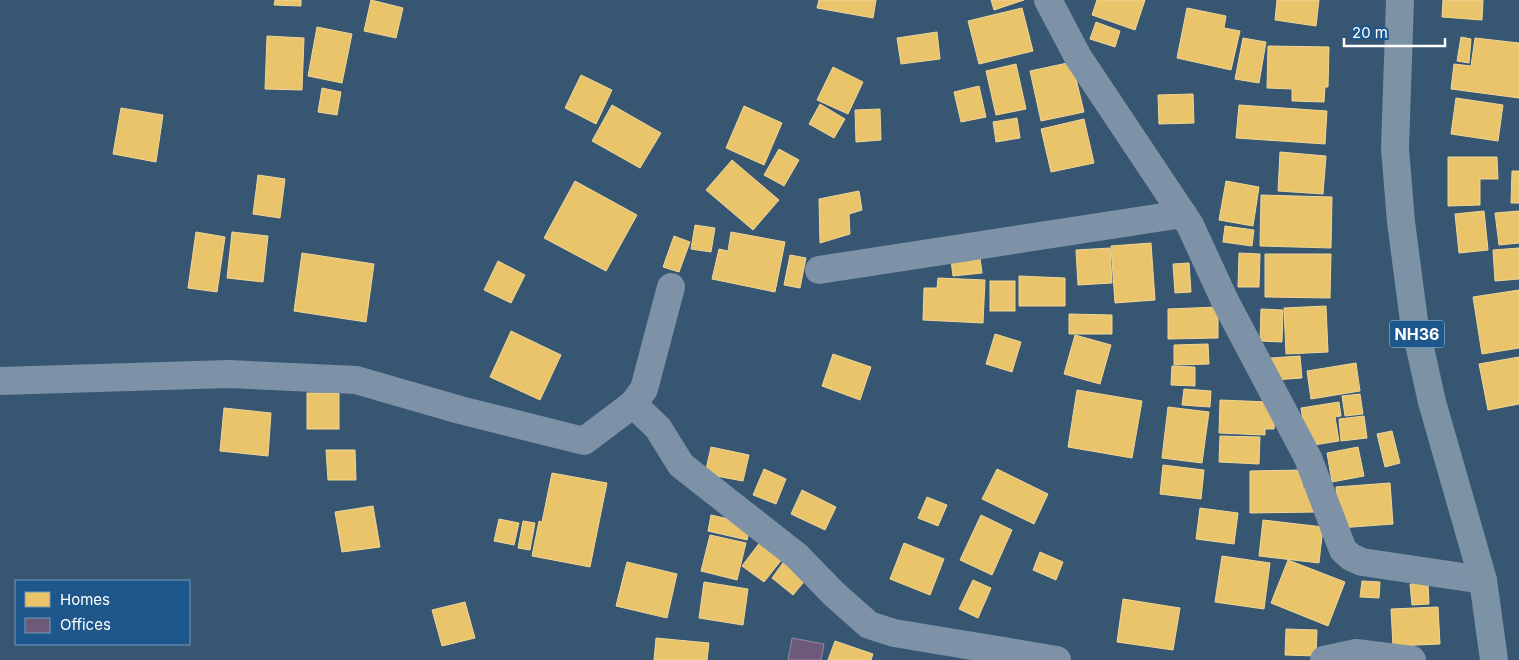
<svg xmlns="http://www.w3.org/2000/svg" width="1519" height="660" font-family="Inter,sans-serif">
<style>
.homes{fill:#e9c46a;stroke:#f0d697}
.offices{fill:#6d597a;stroke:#998ba2}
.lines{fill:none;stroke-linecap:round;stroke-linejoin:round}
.minor{stroke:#7d92a6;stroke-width:28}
.trunk{stroke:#7c92a5;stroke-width:28}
.labels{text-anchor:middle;stroke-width:5;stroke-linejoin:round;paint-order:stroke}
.shield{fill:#1d578b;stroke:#bbcddc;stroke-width:1}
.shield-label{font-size:16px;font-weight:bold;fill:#fff}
</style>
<rect width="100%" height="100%" fill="#365672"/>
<g class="homes">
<path d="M275,0H301V6L274,5Z"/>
<path d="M371,0L403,8L396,38L364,31Z"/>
<path d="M819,0H876L873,18L817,8Z"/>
<path d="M991,0H1024L994,10Z"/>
<path d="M1097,0H1145L1135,30L1092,15Z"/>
<path d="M1277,0H1319L1316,26L1275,20Z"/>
<path d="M1443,0H1483L1482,20L1442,17Z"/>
<path d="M1022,8L1033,51L979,64L968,21Z"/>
<path d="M1187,8L1226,16L1224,28L1240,31L1231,70L1177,58Z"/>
<path d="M1096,22L1120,31L1115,47L1090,39Z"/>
<path d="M317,27L352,34L342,83L308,76Z"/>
<path d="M937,32L940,59L901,64L897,38Z"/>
<path d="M267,36L304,38L302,90L265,89Z"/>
<path d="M1461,37L1471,39L1469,63L1457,61Z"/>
<path d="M1243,38L1266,42L1259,83L1235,79Z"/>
<path d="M1475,38L1519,43V98L1451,89L1454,64L1471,66Z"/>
<path d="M1268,46L1329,47L1328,87H1325L1324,102L1292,101V89L1267,88Z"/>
<path d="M1072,62L1084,112L1041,121L1030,71Z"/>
<path d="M1016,64L1026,109L996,115L986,71Z"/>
<path d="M833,67L863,82L848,114L817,100Z"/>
<path d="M581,75L612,90L596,124L565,108Z"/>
<path d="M979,86L986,117L961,122L954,92Z"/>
<path d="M322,88L341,92L337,115L318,112Z"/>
<path d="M1193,94L1194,123L1159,124L1158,95Z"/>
<path d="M1456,98L1503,105L1498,141L1451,134Z"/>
<path d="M820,104L845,119L834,138L809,124Z"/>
<path d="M612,105L661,133L640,168L592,141Z"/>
<path d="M1239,105L1327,111L1325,144L1236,138Z"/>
<path d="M744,106L782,123L764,165L726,148Z"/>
<path d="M121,108L163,115L156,162L113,154Z"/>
<path d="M880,109L881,140L856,142L855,110Z"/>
<path d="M1017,118L1020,138L996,142L993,122Z"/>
<path d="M1084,119L1094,163L1051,172L1041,129Z"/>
<path d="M779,149L799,160L784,186L764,175Z"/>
<path d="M1280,152L1326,156L1323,194L1278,191Z"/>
<path d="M1448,157H1497L1498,179H1480V205L1448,206Z"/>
<path d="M732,160L779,200L753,230L706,190Z"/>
<path d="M1512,171H1519V203H1511Z"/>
<path d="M258,175L285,179L280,218L253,214Z"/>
<path d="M575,181L637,215L606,271L544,238Z"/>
<path d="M1226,181L1259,187L1253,226L1219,220Z"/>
<path d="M859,191L862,210L849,214L850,234L820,243L819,199Z"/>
<path d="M1261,195L1332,197L1331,248L1260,246Z"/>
<path d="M1484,211L1488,250L1459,253L1455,214Z"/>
<path d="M1519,211V243L1499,245L1495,213Z"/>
<path d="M695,225L715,228L711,252L691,249Z"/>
<path d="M1225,226L1254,230L1252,246L1223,242Z"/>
<path d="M196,232L225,237L217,292L188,288Z"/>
<path d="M232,232L268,236L263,282L227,278Z"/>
<path d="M731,232L785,242L775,292L712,279L719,249L728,251Z"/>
<path d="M674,236L690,242L679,272L663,267Z"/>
<path d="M1151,243L1155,300L1115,303L1111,246Z"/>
<path d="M1110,248L1112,283L1078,285L1076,250Z"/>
<path d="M1519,248V279L1495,281L1493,250Z"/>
<path d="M302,253L374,264L366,322L294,311Z"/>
<path d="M1239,253L1260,254L1259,287H1238Z"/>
<path d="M1265,254H1331L1330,298L1265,297Z"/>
<path d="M790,255L806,258L800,288L784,285Z"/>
<path d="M980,258L982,273L953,276L951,260Z"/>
<path d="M498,261L525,275L511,303L484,290Z"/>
<path d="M1189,263L1191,292L1175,293L1173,264Z"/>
<path d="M1019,276L1065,278V306H1019Z"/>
<path d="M938,278L985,280L983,323L923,320L924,288H937Z"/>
<rect x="990" y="281" width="25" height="30"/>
<path d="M1519,290V348L1482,354L1473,297Z"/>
<path d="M1326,306L1328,352L1286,354L1284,308Z"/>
<path d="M1218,307V338L1168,339V309Z"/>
<path d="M1261,309L1283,310L1282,342L1260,341Z"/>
<path d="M1069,314L1112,315V334H1069Z"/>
<path d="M511,331L561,355L540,400L490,377Z"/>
<path d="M995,334L1021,342L1012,372L986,364Z"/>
<path d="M1075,335L1111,345L1100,384L1064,374Z"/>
<path d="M1208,344L1209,364L1174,365V345Z"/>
<path d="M833,354L871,367L860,400L822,386Z"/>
<path d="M1300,356L1302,378L1273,380L1271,358Z"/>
<path d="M1519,357V404L1488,410L1479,364Z"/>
<path d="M1356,363L1360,391L1311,399L1307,371Z"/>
<path d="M1172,366L1195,367V386L1171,385Z"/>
<path d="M1184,389L1211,391L1210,407L1182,405Z"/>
<path d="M1077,390L1142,401L1132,458L1068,447Z"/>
<rect x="307" y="393" width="32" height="36"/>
<path d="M1360,394L1363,414L1345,416L1342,396Z"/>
<path d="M1220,400L1269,402L1275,412L1274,429H1265V435L1219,433Z"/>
<path d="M1339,402L1341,416L1335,417L1339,441L1307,446L1301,408Z"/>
<path d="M1168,407L1209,412L1202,463L1162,458Z"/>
<path d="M224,408L271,413L268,456L220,451Z"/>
<path d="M1364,416L1367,438L1341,441L1339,419Z"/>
<path d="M1392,431L1400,463L1385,467L1377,434Z"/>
<path d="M1220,436L1260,437L1259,464L1219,462Z"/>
<path d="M711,447L749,455L743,481L705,474Z"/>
<path d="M1358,447L1364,476L1332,482L1327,453Z"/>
<path d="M326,450H355L356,480H328Z"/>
<path d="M1163,465L1204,470L1201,499L1160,494Z"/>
<path d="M764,469L786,479L776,504L753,495Z"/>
<path d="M997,469L1048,494L1034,524L982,499Z"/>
<path d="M1303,470V488H1316V512L1250,513V471Z"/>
<path d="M552,473L607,483L590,567L532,556L539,521L542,522Z"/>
<path d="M1390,483L1393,524L1339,528L1336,487Z"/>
<path d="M802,490L836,507L825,530L791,514Z"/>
<path d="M927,497L947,505L938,526L918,518Z"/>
<path d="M373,506L380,547L342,552L335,512Z"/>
<path d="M1200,508L1238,513L1234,544L1196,539Z"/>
<path d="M711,515L751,524L747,540L708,531Z"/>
<path d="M981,515L1012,530L992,575L960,560Z"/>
<path d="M499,519L519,523L514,545L494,541Z"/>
<path d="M1263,520L1323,527L1319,563L1259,556Z"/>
<path d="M523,521L535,523L530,550L518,548Z"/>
<path d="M710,535L746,543L737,580L701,571Z"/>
<path d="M761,541L783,558L764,582L742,566Z"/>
<path d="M904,543L944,559L930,595L890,579Z"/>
<path d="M1040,552L1063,562L1056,580L1033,570Z"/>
<path d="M1222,556L1270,563L1264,609L1215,602Z"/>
<path d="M785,560L808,577L793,595L772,578Z"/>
<path d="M1288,560L1345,582L1328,626L1271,603Z"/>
<path d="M627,562L677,574L667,618L616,606Z"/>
<path d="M973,580L991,588L978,618L959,609Z"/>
<path d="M1362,581L1380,582L1379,598L1360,597Z"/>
<path d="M704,582L748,589L743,625L699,618Z"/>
<path d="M1428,583L1429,604L1412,605L1410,584Z"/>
<path d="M1123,599L1180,608L1173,650L1117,642Z"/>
<path d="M465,602L475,638L442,646L432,610Z"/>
<path d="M1438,607L1440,644L1393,646L1391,609Z"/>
<path d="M1286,629L1317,630L1316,656L1285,655Z"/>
<path d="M656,638L709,643L707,660H654Z"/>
<path d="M835,641L873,654L871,660H828Z"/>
</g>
<path class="offices" d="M792,638L824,644L821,660H788Z"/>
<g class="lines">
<g class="minor">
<path d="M1048,0L1078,57L1190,225L1225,301L1308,458L1343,550L1351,557L1362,562L1483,580"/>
<path d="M819,270L1183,214"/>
<path d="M671,287L644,389L633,404L658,428L681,465L797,556L834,594L869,625L894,633L1057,660"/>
<path d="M0,381L229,374L356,380L460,410L584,441L633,404"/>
<path d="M1324,660L1356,653L1412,660"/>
</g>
<path class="trunk" d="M1400,0L1395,148L1401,222L1414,321L1432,402L1483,580L1494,660"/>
</g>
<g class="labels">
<rect class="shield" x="1389.5" y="320.5" width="55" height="27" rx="4"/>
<g class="shield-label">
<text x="1417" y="340">NH36</text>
</g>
</g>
<rect x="15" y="580" width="175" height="65" fill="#1d578b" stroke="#779ab9"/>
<rect x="25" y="592" width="25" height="15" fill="#e9c46a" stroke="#779ab9"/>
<text x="60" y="605" font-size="15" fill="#ffffff">Homes</text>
<rect x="25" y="618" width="25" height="15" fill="#6d597a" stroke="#779ab9"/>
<text x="60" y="630" font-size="15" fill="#ffffff">Offices</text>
<path d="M1344 38v8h101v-8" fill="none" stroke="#ffffff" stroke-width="2.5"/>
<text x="1352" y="38" font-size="15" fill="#ffffff" stroke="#1d578b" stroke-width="4" paint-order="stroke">20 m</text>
</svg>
